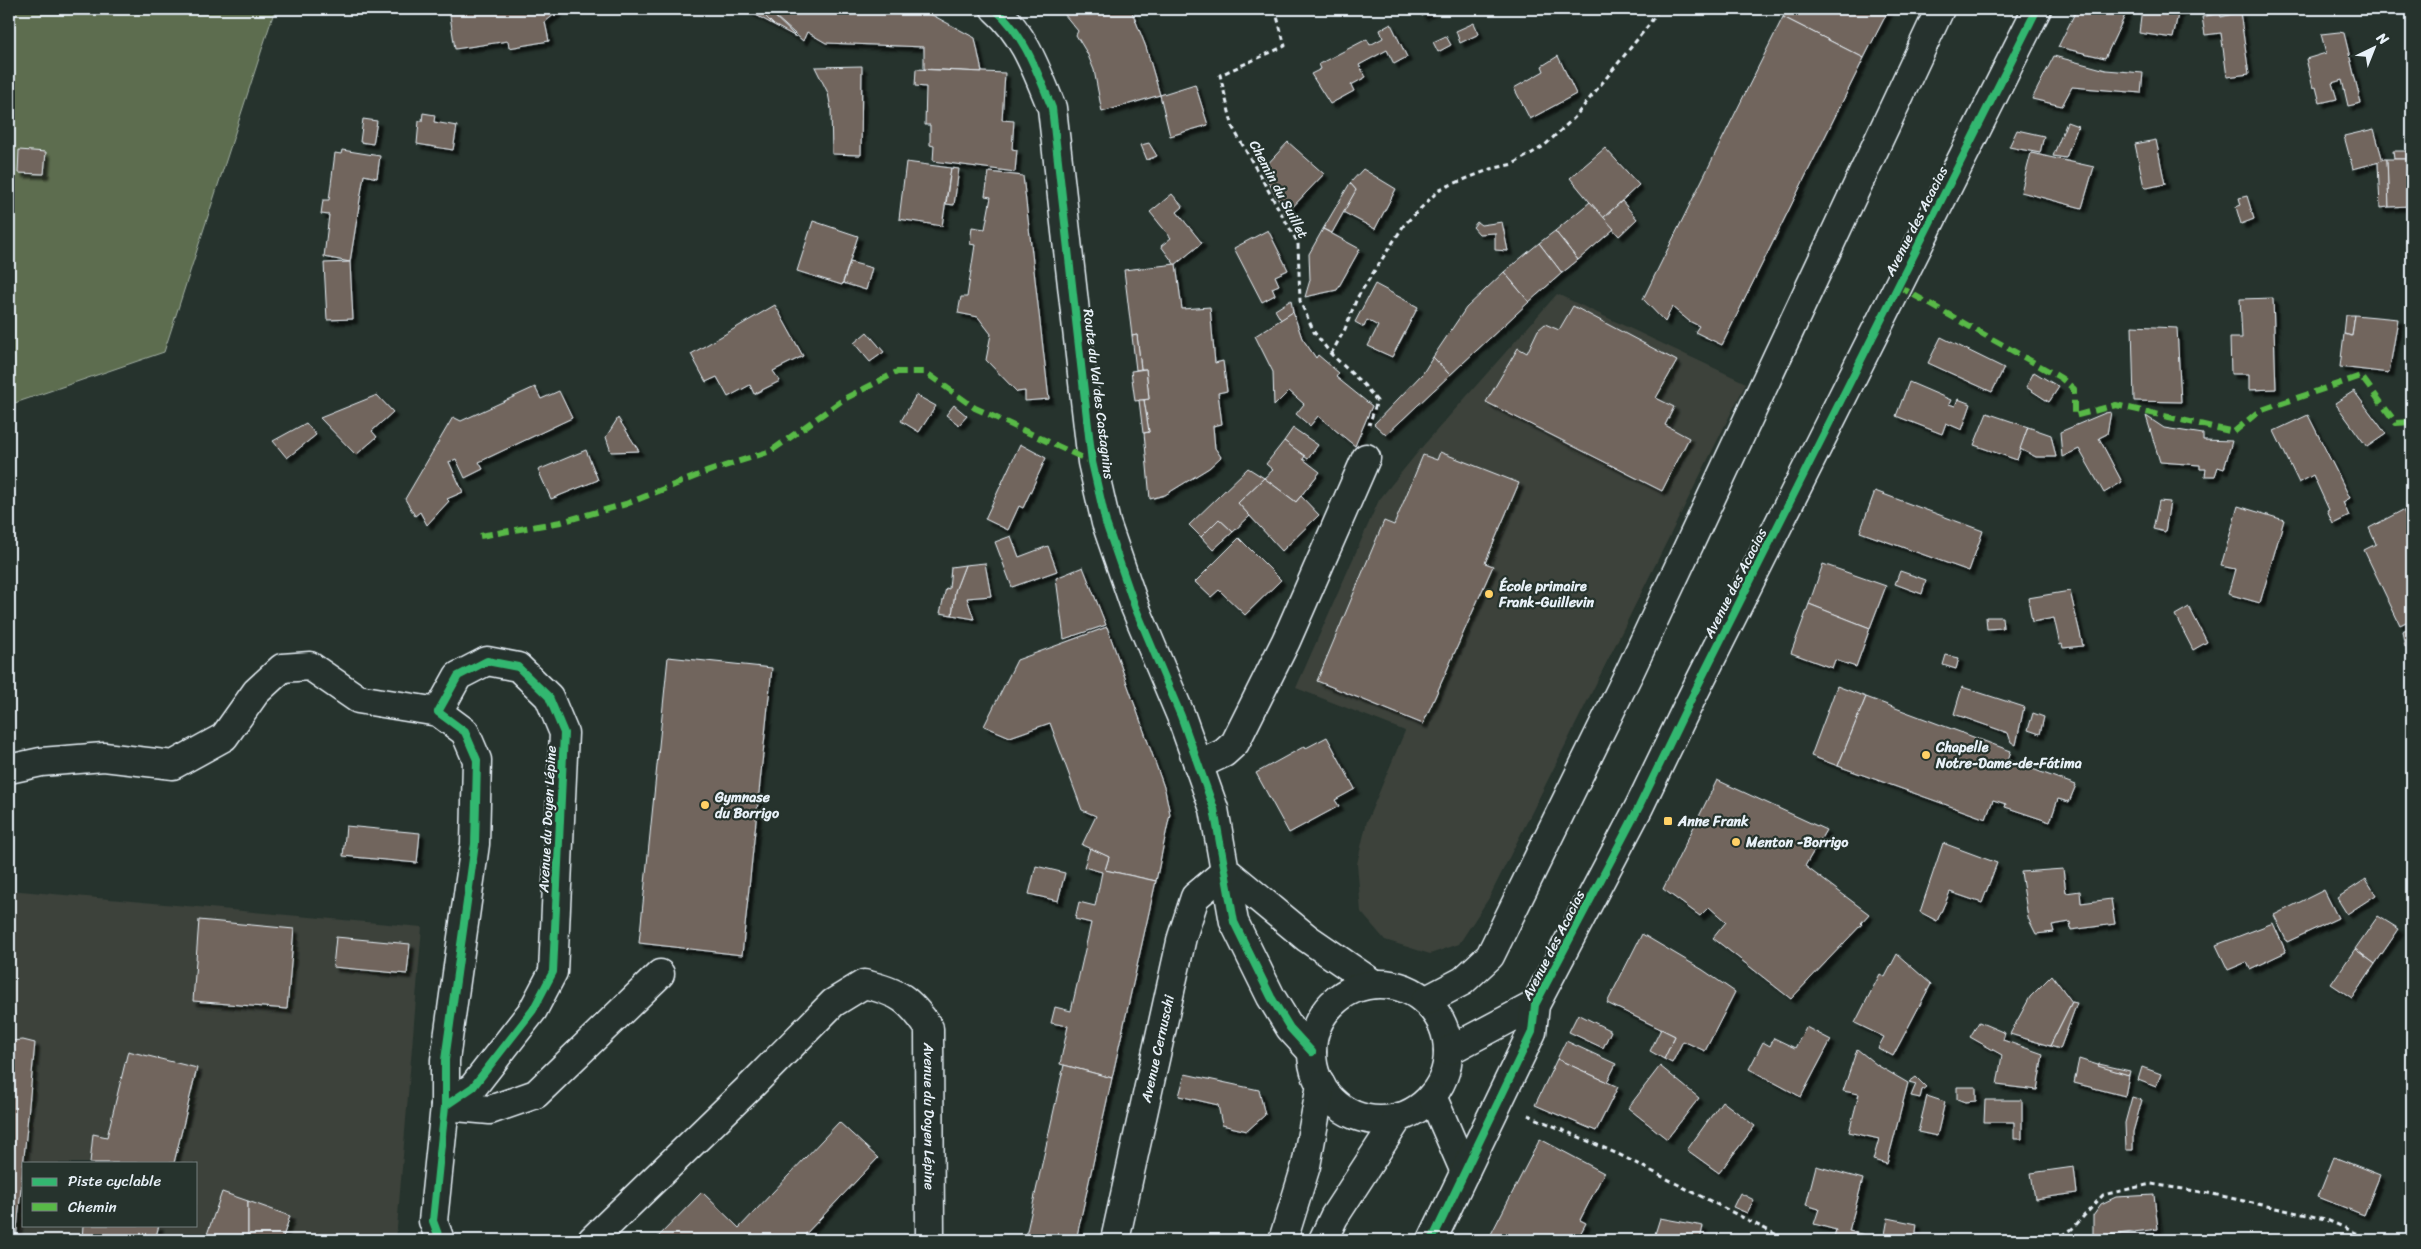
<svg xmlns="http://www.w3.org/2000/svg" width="2421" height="1249" font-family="Sriracha,sans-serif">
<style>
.built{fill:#3c423b;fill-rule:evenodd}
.green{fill:#5d6d4f;stroke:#a2afa4}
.building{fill:#71655d;stroke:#e8f1f8;filter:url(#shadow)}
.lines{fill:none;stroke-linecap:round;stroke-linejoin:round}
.minor-casing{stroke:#e8f1f8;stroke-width:31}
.path{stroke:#e8f1f8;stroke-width:3;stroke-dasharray:5 4;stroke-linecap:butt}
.minor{stroke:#26332d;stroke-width:28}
.quiet{stroke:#58b947;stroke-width:6;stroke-dasharray:12 6;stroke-linecap:butt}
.cycleway-casing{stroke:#26332d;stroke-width:11}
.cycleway{stroke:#33b770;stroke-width:8}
.poi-dot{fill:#ffd166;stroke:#26332d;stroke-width:2}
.labels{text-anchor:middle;stroke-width:4.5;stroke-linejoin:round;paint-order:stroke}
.street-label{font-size:14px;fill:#e8f1f8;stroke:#26332d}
.poi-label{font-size:14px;font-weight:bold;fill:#e8f1f8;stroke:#26332d;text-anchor:start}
</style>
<defs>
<filter id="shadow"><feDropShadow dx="4.5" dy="4.5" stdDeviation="1" flood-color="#0009"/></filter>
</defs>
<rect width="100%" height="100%" fill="#26332d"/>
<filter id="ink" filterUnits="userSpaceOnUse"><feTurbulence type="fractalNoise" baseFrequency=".02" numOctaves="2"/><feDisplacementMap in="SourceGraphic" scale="10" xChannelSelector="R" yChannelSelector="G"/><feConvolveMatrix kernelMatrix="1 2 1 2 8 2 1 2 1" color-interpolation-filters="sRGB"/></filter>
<g filter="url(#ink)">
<g class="built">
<path d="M1557,294L1746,383L1489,898L1459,944L1430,954L1385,940L1361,912L1357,864L1367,821L1405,731L1296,688L1379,500L1422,447Z"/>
<path d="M9,890L422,927L396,1240H9ZM24,1163H196V1225H24Z"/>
</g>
<path class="green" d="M9,9H275L164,352L9,405Z"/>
<g class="building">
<path d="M449,9H561L545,22L549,41L509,48L508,41L455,49Z"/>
<path d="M745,9H758L774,25Z"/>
<path d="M758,9H767L796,37L774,25Z"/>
<path d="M767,9H921L975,38L982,72L924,69V47L826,43L807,32L803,41Z"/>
<path d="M1060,9H1131L1146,47L1160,95L1102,112L1094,70L1087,53L1076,35L1078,31Z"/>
<path d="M1420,9H1435L1422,16Z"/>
<path d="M1787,9H1889L1864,58L1783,17Z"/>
<path d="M2077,9H2128L2105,58L2058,47Z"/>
<path d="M2142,9H2179L2173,38L2139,33Z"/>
<path d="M2240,12L2249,74L2227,77L2221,33L2205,35L2202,17L2220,13L2221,17Z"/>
<path d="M1783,17L1864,58L1722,345L1695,332L1699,326L1689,321L1672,307L1665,322L1643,299Z"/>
<path d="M1474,23L1479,34L1460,43L1456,31Z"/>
<path d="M1391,24L1407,57L1394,64L1387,50L1359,65L1366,77L1351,85L1354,91L1330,104L1311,74L1321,69L1319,64L1367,39L1370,45L1383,38L1380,30Z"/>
<path d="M2339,32L2344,33L2361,103L2348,106L2342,80L2332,83L2337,99L2320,103L2316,87L2313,88L2306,59L2326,53L2321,34Z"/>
<path d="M1446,36L1451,45L1438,52L1433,42Z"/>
<path d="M1558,56L1576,94L1530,119L1514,88L1544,71L1542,66Z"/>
<path d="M2054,56L2106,70L2143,73L2141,93L2072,87L2062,106L2032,99Z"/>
<path d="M862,66L861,155L832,154L831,109L828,93L815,67Z"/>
<path d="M916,69L1005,73L1002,120L1014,121L1012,149L1017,150L1015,172L933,161L934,146L930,145V125H925L926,87L915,86Z"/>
<path d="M1195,84L1208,125L1170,136L1160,95Z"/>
<path d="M423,113L435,115L434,122L457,126L453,150L417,144L419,121H422Z"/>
<path d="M363,119L377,121L373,144L360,142Z"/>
<path d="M2067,122L2078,126L2066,158L2053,156Z"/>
<path d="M2374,129L2383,161L2353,169L2344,136Z"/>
<path d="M2017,130L2044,136L2040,153L2009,147Z"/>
<path d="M2156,140L2165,184L2147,188L2144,187L2135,144Z"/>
<path d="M1288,142L1324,174L1286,214L1262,170Z"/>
<path d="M1149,143L1157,156L1147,160L1141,145Z"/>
<path d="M1605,148L1639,185L1603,218L1570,178Z"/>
<path d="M19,150L46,152L44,174L18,173Z"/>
<path d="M342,150L380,156L377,178L364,175L350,262L324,257L329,215L321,214L323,200H329L335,153L341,154Z"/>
<path d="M2393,151H2407L2408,159H2394Z"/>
<path d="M2031,153L2094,167L2082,208L2021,192Z"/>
<path d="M2383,159H2387L2389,207L2380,208L2378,162Z"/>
<path d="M2387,159H2408L2410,206L2389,207Z"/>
<path d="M906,162L951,168L942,226L899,219Z"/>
<path d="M951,168L959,169L954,205L946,204Z"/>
<path d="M1363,169L1396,189L1375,229L1343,212L1356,190L1350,183Z"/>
<path d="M989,172L1023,176L1049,399L1025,401V391L1017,392L986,360L991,334L978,317L958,313L961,297H967L975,245L970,244L972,227L985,229L991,197L985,196Z"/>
<path d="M1350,183L1356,190L1332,233L1323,229Z"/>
<path d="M1172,194L1183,207L1177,212L1202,243L1175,265L1161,246L1171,238L1150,212Z"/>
<path d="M2247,196L2254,219L2241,224L2236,207L2241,205L2239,198Z"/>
<path d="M1622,201L1637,219L1619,236L1603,218Z"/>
<path d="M1590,202L1614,229L1578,260L1555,231Z"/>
<path d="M813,221L858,236L842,285L797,271Z"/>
<path d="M1477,222L1481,225L1502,222L1508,251L1495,250V233L1479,234L1473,227Z"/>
<path d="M1323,229L1360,249L1337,290L1305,297L1310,280L1309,254Z"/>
<path d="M1268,230L1288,270L1275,276L1279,285L1272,288L1275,295L1262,302L1234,248Z"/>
<path d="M1555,231L1578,260L1562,273L1539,243Z"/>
<path d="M1539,243L1562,273L1529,302L1504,272Z"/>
<path d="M350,262L353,319L327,320L324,263Z"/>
<path d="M850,262L872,268L866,290L843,283Z"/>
<path d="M1176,264L1182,309L1210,307L1215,363L1223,361L1227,391L1218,393L1222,424L1213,426L1215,448L1221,457L1209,468L1165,495L1150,499L1144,433L1149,432L1144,400L1149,399L1146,369H1141L1137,335L1132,336L1124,270Z"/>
<path d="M1504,272L1529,302L1450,375L1433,357L1466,308Z"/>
<path d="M1375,284L1418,307L1392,357L1368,346L1378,326L1367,320L1364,327L1355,322Z"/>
<path d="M2273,298L2276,389L2249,390V374H2231L2230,338H2242L2240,299Z"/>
<path d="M1291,300L1293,312L1281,320L1275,310Z"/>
<path d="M775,305L803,356L773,371L780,381L754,394L750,385L728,397L717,377L706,382L691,354Z"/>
<path d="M1573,306L1677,361L1656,398L1674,407L1665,425L1689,438L1662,491L1486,402L1518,348L1527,353L1538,330L1545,324L1559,330Z"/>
<path d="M1293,312L1302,338L1316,358L1318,355L1339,373L1336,377L1372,406L1355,446L1318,416L1310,426L1296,414L1304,404L1289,391L1274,406L1273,372L1255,336Z"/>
<path d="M2346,315H2355L2352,336L2344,334Z"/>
<path d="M2355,315L2398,319L2389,373L2340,367L2344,334L2352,336Z"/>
<path d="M2132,326L2177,328L2181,402L2134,401Z"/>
<path d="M867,332L884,352L870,362L854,343Z"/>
<path d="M1137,335L1141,369L1136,370L1132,336Z"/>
<path d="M1941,337L2004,368L1992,392L1928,363Z"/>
<path d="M1433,357L1450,375L1386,435L1374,424L1423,373Z"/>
<path d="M1146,369L1149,399L1135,401L1131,371Z"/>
<path d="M2034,372L2059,387L2049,402L2026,387Z"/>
<path d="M1909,382L1951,400L1949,404L1955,406L1958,399L1971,404L1962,430L1946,423L1942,434L1896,416Z"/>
<path d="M535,387L541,399L559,391L572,418L479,462L483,469L465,478L456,459L449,462L463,492L447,499L449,501L427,525L420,512L415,516L405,499L453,417L461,421Z"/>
<path d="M2354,391L2386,434L2367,447L2335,403Z"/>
<path d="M377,395L393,412L372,431L377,437L356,455L320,418Z"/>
<path d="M916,395L936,406L919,432L901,421Z"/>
<path d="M1139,400H1144L1149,432L1143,433Z"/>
<path d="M954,405L967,416L959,425L946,415Z"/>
<path d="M2111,412L2107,434L2099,438L2122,482L2104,493L2079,449L2062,457L2060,432L2105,413Z"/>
<path d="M1987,413L2028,427L2017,460L1974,445Z"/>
<path d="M2308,415L2350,498L2343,502L2349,516L2333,524L2327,511L2329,510L2313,475L2299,483L2274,431Z"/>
<path d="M2146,416L2164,428L2203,434V440L2232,441L2224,469L2218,467L2215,476H2205L2206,469H2200V465L2160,462Z"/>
<path d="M618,418L639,451L611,452L606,437Z"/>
<path d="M306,423L316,435L287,458L273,441Z"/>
<path d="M2028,427L2051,435L2056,457H2036L2020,449Z"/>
<path d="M1293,428L1318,445L1308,459L1284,441Z"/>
<path d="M1284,441L1305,456L1303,459L1320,472L1296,502L1264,478L1273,470L1266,464Z"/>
<path d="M1020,444L1046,458L1023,508L1019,506L1008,530L985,519Z"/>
<path d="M586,450L598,480L551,499L538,470Z"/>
<path d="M1440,452L1519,483L1485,563L1493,566L1423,724L1317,681L1384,521L1394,525L1423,455L1437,460Z"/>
<path d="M1248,468L1264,478L1238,503L1250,516L1233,532L1219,519L1201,537L1189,525Z"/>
<path d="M1264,478L1296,502L1301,496L1319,515L1282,551L1238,503Z"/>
<path d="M1875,491L1983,531L1969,571L1860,532Z"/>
<path d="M2159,501L2170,502L2165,532L2153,529Z"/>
<path d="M2238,506L2284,520L2260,603L2228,594L2235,569L2221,566Z"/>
<path d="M2403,510L2412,529V619L2400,625L2364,550L2376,544L2369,528Z"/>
<path d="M1219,519L1233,532L1213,550L1201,537Z"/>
<path d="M1011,536L1019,557L1048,546L1057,571L1012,587L995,542Z"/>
<path d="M1239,538L1281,580L1245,615L1219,590L1211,597L1195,582Z"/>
<path d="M985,563L991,596L967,598L974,619L952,615L955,591L965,565Z"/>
<path d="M1823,564L1886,586L1870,628L1809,604Z"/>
<path d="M965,565L955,591L952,615L940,613L946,588L949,589L951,567Z"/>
<path d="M1083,567L1106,625L1064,639L1056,578Z"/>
<path d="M1900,571L1926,580L1922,594L1895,584Z"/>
<path d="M2070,591L2083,646L2063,648L2062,644L2060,645L2054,618L2032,622L2028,598Z"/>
<path d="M1809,604L1870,628L1856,667L1835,660L1832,668L1791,653Z"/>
<path d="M2189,607L2207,642L2193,650L2175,615Z"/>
<path d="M1986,617H2002L2003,628L1987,629Z"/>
<path d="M1107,627L1165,790L1170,814L1156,881L1105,870L1109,857L1082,845L1096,816L1082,810L1050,723L1010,737L984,726L1017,660Z"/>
<path d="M2412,627V644L2405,647L2402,631Z"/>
<path d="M1946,655L1959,658L1956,669L1943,665Z"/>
<path d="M668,657L772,668L742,955L639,943Z"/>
<path d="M1837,686L1866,697L1838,766L1811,756Z"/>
<path d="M1962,687L2024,707L2016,745L2011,742L2008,733L1954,714Z"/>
<path d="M1866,697L2011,751L2008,760L2076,785L2069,802L2058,799L2050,822L2005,807L2006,804L1993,800L1986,819L1838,766Z"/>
<path d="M2033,713L2044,717L2040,734L2028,730Z"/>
<path d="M1327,737L1355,789L1335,800L1339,806L1289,833L1256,773L1305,746L1306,748Z"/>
<path d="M1717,780L1826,830L1805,866L1869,914L1861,923L1862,924L1791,999L1713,938L1726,922L1709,907L1700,916L1663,889Z"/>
<path d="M346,826L420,833L417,863L343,856Z"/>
<path d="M1943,843L1997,863L1982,903L1950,892L1937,921L1920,912Z"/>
<path d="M1090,848L1109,857L1105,870L1156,881L1112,1078L1060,1064L1068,1026L1051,1023L1055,1007L1071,1011L1091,923L1075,919L1079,902L1095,906L1102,872L1084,867Z"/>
<path d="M1036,866L1065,873L1058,901L1029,894Z"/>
<path d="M2063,869L2066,893L2080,891L2081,903L2111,899L2115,924L2071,930L2070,922L2052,925L2054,932L2036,934L2028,918L2021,872Z"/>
<path d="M2366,879L2376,895L2347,914L2337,898Z"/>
<path d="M2324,890L2338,918L2287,942L2274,915Z"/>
<path d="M2378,916L2399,929L2375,964L2355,949Z"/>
<path d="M199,920L294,929L287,1009L193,1001Z"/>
<path d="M2273,923L2286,952L2250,969L2247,962L2228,970L2216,945Z"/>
<path d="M1642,934L1703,970L1735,992L1705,1051L1683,1041L1672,1063L1664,1059L1675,1036L1607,1003Z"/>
<path d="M336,937L410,944L407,974L333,967Z"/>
<path d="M2355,949L2375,964L2352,998L2331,984Z"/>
<path d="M1897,954L1931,984L1893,1056L1878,1048L1884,1037L1855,1023L1880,974L1885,977Z"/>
<path d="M2052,975L2072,1002L2050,1046L2010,1034L2030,997Z"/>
<path d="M2072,1002L2077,1003L2060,1049L2050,1046Z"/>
<path d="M1578,1014L1611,1031L1603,1048L1569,1032Z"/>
<path d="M1979,1022L2005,1033L2003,1040L2043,1054L2037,1090L1997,1085L2002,1055L1970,1037Z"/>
<path d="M1806,1027L1831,1040L1801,1097L1749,1069L1763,1042L1770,1046L1774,1038L1795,1048Z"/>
<path d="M1661,1029L1675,1036L1664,1059L1650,1051Z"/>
<path d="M23,1040L35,1043L16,1240H9V1041Z"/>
<path d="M1566,1041L1616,1064L1607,1082L1557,1059Z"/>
<path d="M1857,1049L1877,1065L1908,1083L1887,1164L1873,1160L1879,1139L1849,1132L1859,1094L1843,1091Z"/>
<path d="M128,1051L197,1068L174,1163H90L93,1134L107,1137Z"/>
<path d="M1557,1059L1618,1087L1596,1131L1535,1105Z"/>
<path d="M2079,1059L2129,1075L2125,1096L2074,1083Z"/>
<path d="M2099,1064L2130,1071L2129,1075L2098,1066Z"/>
<path d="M1064,1065L1112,1078L1076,1240H1025Z"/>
<path d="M1660,1066L1699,1098L1667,1139L1628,1108Z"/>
<path d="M2142,1067L2161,1074L2156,1087L2138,1080Z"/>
<path d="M1185,1074L1259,1090L1265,1115L1247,1131L1222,1125L1218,1105L1179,1096Z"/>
<path d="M1916,1077L1926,1087L1922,1090L1920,1098L1911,1096L1916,1084L1909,1082Z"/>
<path d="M1957,1087H1976V1101L1965,1102L1957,1099Z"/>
<path d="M1927,1096L1945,1102L1937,1136L1918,1132Z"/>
<path d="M2132,1097L2142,1100L2133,1132V1150H2126L2125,1123Z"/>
<path d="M1985,1100H2022V1139H2014V1122H1984Z"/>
<path d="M1722,1101L1755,1126L1719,1173L1687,1150Z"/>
<path d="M2412,1112V1130L2406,1127Z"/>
<path d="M839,1122L878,1158L800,1240H732L730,1238L729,1240H655L702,1192L739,1228Z"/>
<path d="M1540,1139L1604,1173L1580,1220L1586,1223L1577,1240H1488Z"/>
<path d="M2334,1157L2380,1175L2364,1215L2318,1197Z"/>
<path d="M1816,1166L1863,1179L1849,1231L1869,1236L1868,1240H1833L1836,1230L1814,1224L1819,1209L1806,1205Z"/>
<path d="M2074,1167L2077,1193L2035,1199L2031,1173Z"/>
<path d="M222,1192L248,1201V1240H205Z"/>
<path d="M1740,1193L1754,1200L1747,1213L1733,1207Z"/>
<path d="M2154,1195L2158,1229L2093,1237V1215L2101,1204L2116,1197Z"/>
<path d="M248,1201L290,1216L282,1240H248Z"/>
<path d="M1660,1218L1703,1226L1700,1240H1663L1655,1234Z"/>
<path d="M1888,1218L1917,1224L1915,1240L1900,1238V1240H1884Z"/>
<path d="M83,1225H159L155,1240H82Z"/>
</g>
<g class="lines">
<g class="minor-casing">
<g id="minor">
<path d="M995,9C1025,35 1037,72 1052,108L1092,462L1106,523L1135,607L1181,716L1214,809L1234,922L1271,997L1290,1028L1312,1052"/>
<path d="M438,712L458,676L487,661L518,667L549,697L564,733L553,972L533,1010L473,1087L445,1106"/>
<path d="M1198,765L1224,753L1235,743L1286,641L1366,458"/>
<path d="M9,769L41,762L104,757L173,765L224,737L256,692L282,668L310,666L358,699L438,712L465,732L477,760L475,844L445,1060V1106L433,1221L440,1240"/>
<path d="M1226,871L1307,938L1374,984"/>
<circle cx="1380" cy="1052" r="68"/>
<path d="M1425,1001L1463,981L1490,956L1631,669L1940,9"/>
<path d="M1448,1051L1535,1005"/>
<path d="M1432,1096L1465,1172"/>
<path d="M445,1106L490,1110L536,1094L660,974"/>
<path id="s1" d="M592,1240L753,1084L833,1003L864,984C899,992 909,999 929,1028L930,1240"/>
<path id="s2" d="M1115,1240L1182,937L1195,897L1226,871"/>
<path d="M1283,1240L1306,1166L1321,1085"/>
<path d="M1323,1240L1334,1217L1399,1117"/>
<path d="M1432,1240L1532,1032L1535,1005L1639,807L1692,697L2037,9"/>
</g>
</g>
<g class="path">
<path d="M1275,9L1285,46L1220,75L1233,128L1298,243L1300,301L1314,332L1331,354L1364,385L1377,401L1369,425"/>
<path d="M1331,354L1345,329L1357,298L1404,225L1440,189L1491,169L1513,164L1544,146L1574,118L1648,26L1659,9"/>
<path d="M1528,1115L1618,1154L1787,1240"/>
<path d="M2054,1240L2072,1229L2103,1195L2151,1184L2208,1193L2325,1219L2372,1240"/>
</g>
<use href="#minor" class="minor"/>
<g class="quiet">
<path d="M1898,286L2061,378L2074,389V416L2116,405L2234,432L2259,411L2361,376L2396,423L2412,422"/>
<path d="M480,536L561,522L626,504L709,471L771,451L844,399L897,372H925L975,408L1092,462"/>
</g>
<g class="cycleway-casing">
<g id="cycleway">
<path d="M995,9C1025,35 1037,72 1052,108L1092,462L1106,523L1135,607L1181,716L1214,809L1234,922L1271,997L1290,1028L1312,1052"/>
<path d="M440,1240L433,1221L445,1106V1060L475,844L477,760L465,732L438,712L458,676L487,661L518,667L549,697L564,733L553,972L533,1010L473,1087L445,1106"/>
<path d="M1432,1240L1532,1032L1535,1005L1639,807L1692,697L2037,9"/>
</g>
</g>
<use href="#cycleway" class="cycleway"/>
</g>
</g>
<g class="poi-dot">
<circle cx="1489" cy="594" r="5"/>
<circle cx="1926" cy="755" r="5"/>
<circle cx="705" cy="805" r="5"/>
<rect x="1663" y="816" width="10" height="10" rx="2.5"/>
<circle cx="1736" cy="842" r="5"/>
</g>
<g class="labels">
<g class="street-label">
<text transform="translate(1279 189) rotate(62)" y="5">Chemin du Suillet</text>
<text transform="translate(1916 221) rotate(-63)" y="5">Avenue des Acacias</text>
<text transform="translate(1099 394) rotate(83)" y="5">Route du Val des Castagnins</text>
<text transform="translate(1735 583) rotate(-63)" y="5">Avenue des Acacias</text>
<text transform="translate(547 819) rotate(-87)" y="5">Avenue du Doyen Lépine</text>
<text transform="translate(1553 945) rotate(-63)" y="5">Avenue des Acacias</text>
<text dy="5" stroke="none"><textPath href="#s2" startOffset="196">Avenue Cernuschi</textPath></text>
<text dy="5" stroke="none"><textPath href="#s1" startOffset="544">Avenue du Doyen Lépine</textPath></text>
</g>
<g class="poi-label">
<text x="1499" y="591">École primaire<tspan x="1499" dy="16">Frank-Guillevin</tspan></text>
<text x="1936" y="752">Chapelle<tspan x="1936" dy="16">Notre-Dame-de-Fátima</tspan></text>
<text x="715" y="802">Gymnase<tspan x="715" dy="16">du Borrigo</tspan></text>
<text x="1678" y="826">Anne Frank</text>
<text x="1746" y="847">Menton -Borrigo</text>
</g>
</g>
<rect width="2421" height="1249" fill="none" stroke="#26332d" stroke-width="30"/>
<rect x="15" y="15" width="2391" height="1219" fill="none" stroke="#e8f1f8" stroke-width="2" filter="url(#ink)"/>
<rect x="22" y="1162" width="175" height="65" fill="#26332d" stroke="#747f7e"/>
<rect x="32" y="1178" width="25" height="8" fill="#33b770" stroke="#747f7e"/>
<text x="68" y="1186" font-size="15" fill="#e8f1f8">Piste cyclable</text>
<rect x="32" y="1203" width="25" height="8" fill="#58b947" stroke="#747f7e"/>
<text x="68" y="1212" font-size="15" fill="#e8f1f8">Chemin</text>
<g transform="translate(2374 48) rotate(43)" stroke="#26332d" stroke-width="4" paint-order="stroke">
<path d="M0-4L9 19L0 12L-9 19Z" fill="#e8f1f8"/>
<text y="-8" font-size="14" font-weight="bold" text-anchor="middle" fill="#e8f1f8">N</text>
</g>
</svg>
